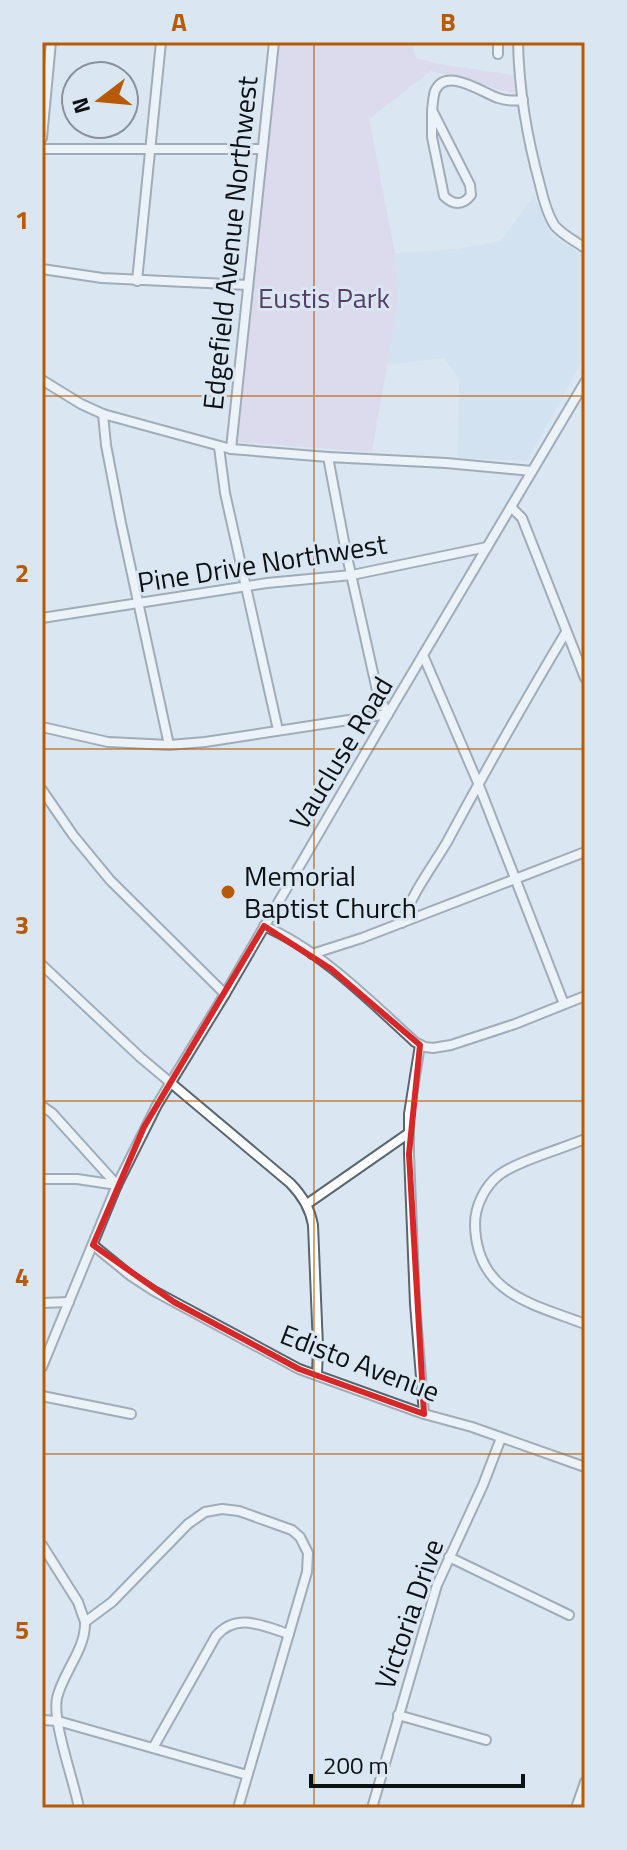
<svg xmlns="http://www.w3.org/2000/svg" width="627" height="1850" font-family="'Titillium Web',sans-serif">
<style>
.built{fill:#c9dced}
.green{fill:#dccde7}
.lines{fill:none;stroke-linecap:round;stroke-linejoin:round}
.minor-casing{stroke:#5a656f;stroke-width:12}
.minor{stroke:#fff;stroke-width:8}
.marked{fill:none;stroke:#d62828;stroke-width:6;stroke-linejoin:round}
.grid{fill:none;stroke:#b65a04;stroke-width:2;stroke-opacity:0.55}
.poi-dot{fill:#b65a04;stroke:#dae7f2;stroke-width:3}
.labels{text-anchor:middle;stroke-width:6;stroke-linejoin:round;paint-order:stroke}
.street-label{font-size:28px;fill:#0c1114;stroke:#dae7f2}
.park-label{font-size:28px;fill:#573e66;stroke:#dae7f2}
.poi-label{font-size:28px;fill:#0c1114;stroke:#dae7f2;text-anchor:start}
.neatline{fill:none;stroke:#b65a04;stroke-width:3}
.grid-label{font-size:26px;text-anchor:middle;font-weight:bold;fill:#b65a04}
</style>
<rect width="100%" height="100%" fill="#dae7f2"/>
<path class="built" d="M534,195L552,236L585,256V356L527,461L458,458L459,379L444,358L387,365L398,302L395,253L457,249L501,241Z"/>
<path class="green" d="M280,42H412L416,58L439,64L513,75L515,94L431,71L369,119L395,253L398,302L372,452L236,442Z"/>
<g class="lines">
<g class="minor-casing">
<g id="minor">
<path d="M498,42V54"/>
<path d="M518,42C519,90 527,138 540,185C543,198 547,214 555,226C563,235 575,241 585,248"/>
<path d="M432,110L470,185L471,195C463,206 453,205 444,196L432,137V110C433,104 433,97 435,91C446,66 483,93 498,98C506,101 514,101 523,100"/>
<path d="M42,138L51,42"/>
<path d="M42,149H262"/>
<path d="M42,269L102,278L248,285"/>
<path d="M137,281L161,42"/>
<path d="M42,380L81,404L103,414L231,449L328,457L446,463L532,471"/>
<path d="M103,414L106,445L121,523L169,745"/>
<path d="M219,447L225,493L278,730"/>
<path d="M231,449L274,42"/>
<path d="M511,507L522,518L585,678"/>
<path d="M42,618L267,583L352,575L487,547"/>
<path d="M423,655L478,783L564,1004"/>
<path d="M42,727L108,742L169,745L205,742L388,714L378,695L346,552L328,457"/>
<path d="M42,790L73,835L110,880L225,994"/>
<path d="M402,923C412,893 431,869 447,842C485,771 525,701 566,632"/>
<path d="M264,926C320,950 370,1001 415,1042L425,1047L433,1048L451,1045L515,1024L585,996"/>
<path d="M312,954L362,938L585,852"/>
<path d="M42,965L140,1057L290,1183C302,1195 310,1208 313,1225L318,1347L317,1374"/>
<path d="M420,1045L409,1114V1154L415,1304L424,1414"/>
<path d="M42,1106L52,1113L117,1185"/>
<path d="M585,1139C561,1149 518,1161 499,1175C485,1186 475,1206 475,1224C476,1294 533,1304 585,1324"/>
<path d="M42,1179H77L117,1185"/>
<path d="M307,1204L409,1133"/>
<path d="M93,1245L131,1276L154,1291L299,1369L424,1414L472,1427L585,1467"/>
<path d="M42,1303L69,1302"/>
<path d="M42,1367L117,1185L157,1105L225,994L388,714L585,382"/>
<path d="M42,1396L131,1414"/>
<path d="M42,1545L78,1602L85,1622"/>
<path d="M449,1557L569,1615"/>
<path d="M398,1715L486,1740"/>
<path d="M42,1720L58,1721L247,1775"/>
<path d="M153,1748L216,1636C237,1612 263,1626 289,1634"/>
<path d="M79,1808C74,1781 52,1722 57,1698C63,1672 86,1649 85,1622L112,1602L188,1524L205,1512L222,1509L239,1511L292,1530L300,1537L308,1553L307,1572L238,1808"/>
<path d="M372,1808L437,1585L483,1485L501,1438"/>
<path d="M576,1808L585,1782"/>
</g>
</g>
<use href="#minor" class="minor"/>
</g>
<path d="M0 0H627V1850H0ZM264,926L331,969L420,1045L409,1154L424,1414L299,1369L174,1302L93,1245L144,1127Z" fill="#dae7f2" fill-opacity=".55" fill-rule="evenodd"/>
<path class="marked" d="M264,926L331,969L420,1045L409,1154L424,1414L299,1369L174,1302L93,1245L144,1127Z"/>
<path class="grid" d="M314,42V1808M42,396H585M42,749H585M42,1101H585M42,1454H585"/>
<circle class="poi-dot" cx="228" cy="892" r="8"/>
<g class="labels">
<g class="street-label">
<text transform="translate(230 243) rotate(-84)" y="10">Edgefield Avenue Northwest</text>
<text transform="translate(262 563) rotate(-9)" y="10">Pine Drive Northwest</text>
<text transform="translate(341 753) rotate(-59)" y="10">Vaucluse Road</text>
<text transform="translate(360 1363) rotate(21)" y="10">Edisto Avenue</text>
<text transform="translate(409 1614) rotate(-71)" y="10">Victoria Drive</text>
</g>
<g class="park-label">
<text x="324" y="308">Eustis Park</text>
</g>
<g class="poi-label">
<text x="244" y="886">Memorial<tspan x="244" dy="32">Baptist Church</tspan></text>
</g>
</g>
<rect width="627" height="1850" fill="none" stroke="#dae7f2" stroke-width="88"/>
<g transform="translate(100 100) rotate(254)"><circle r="38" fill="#dae7f2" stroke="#889199" stroke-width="2"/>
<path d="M0-6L14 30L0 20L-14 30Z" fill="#b65a04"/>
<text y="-12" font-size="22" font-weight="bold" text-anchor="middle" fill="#0c1114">N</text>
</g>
<path d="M311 1774v12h212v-12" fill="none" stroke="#0c1114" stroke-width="4"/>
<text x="323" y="1774" font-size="24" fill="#0c1114" stroke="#dae7f2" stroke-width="6" paint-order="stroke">200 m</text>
<rect x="44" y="44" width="539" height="1762" class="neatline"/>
<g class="grid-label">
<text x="179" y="31">A</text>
<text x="448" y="31">B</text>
<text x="22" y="229">1</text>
<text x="22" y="582">2</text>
<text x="22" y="934">3</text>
<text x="22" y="1286">4</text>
<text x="22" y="1639">5</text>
</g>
</svg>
